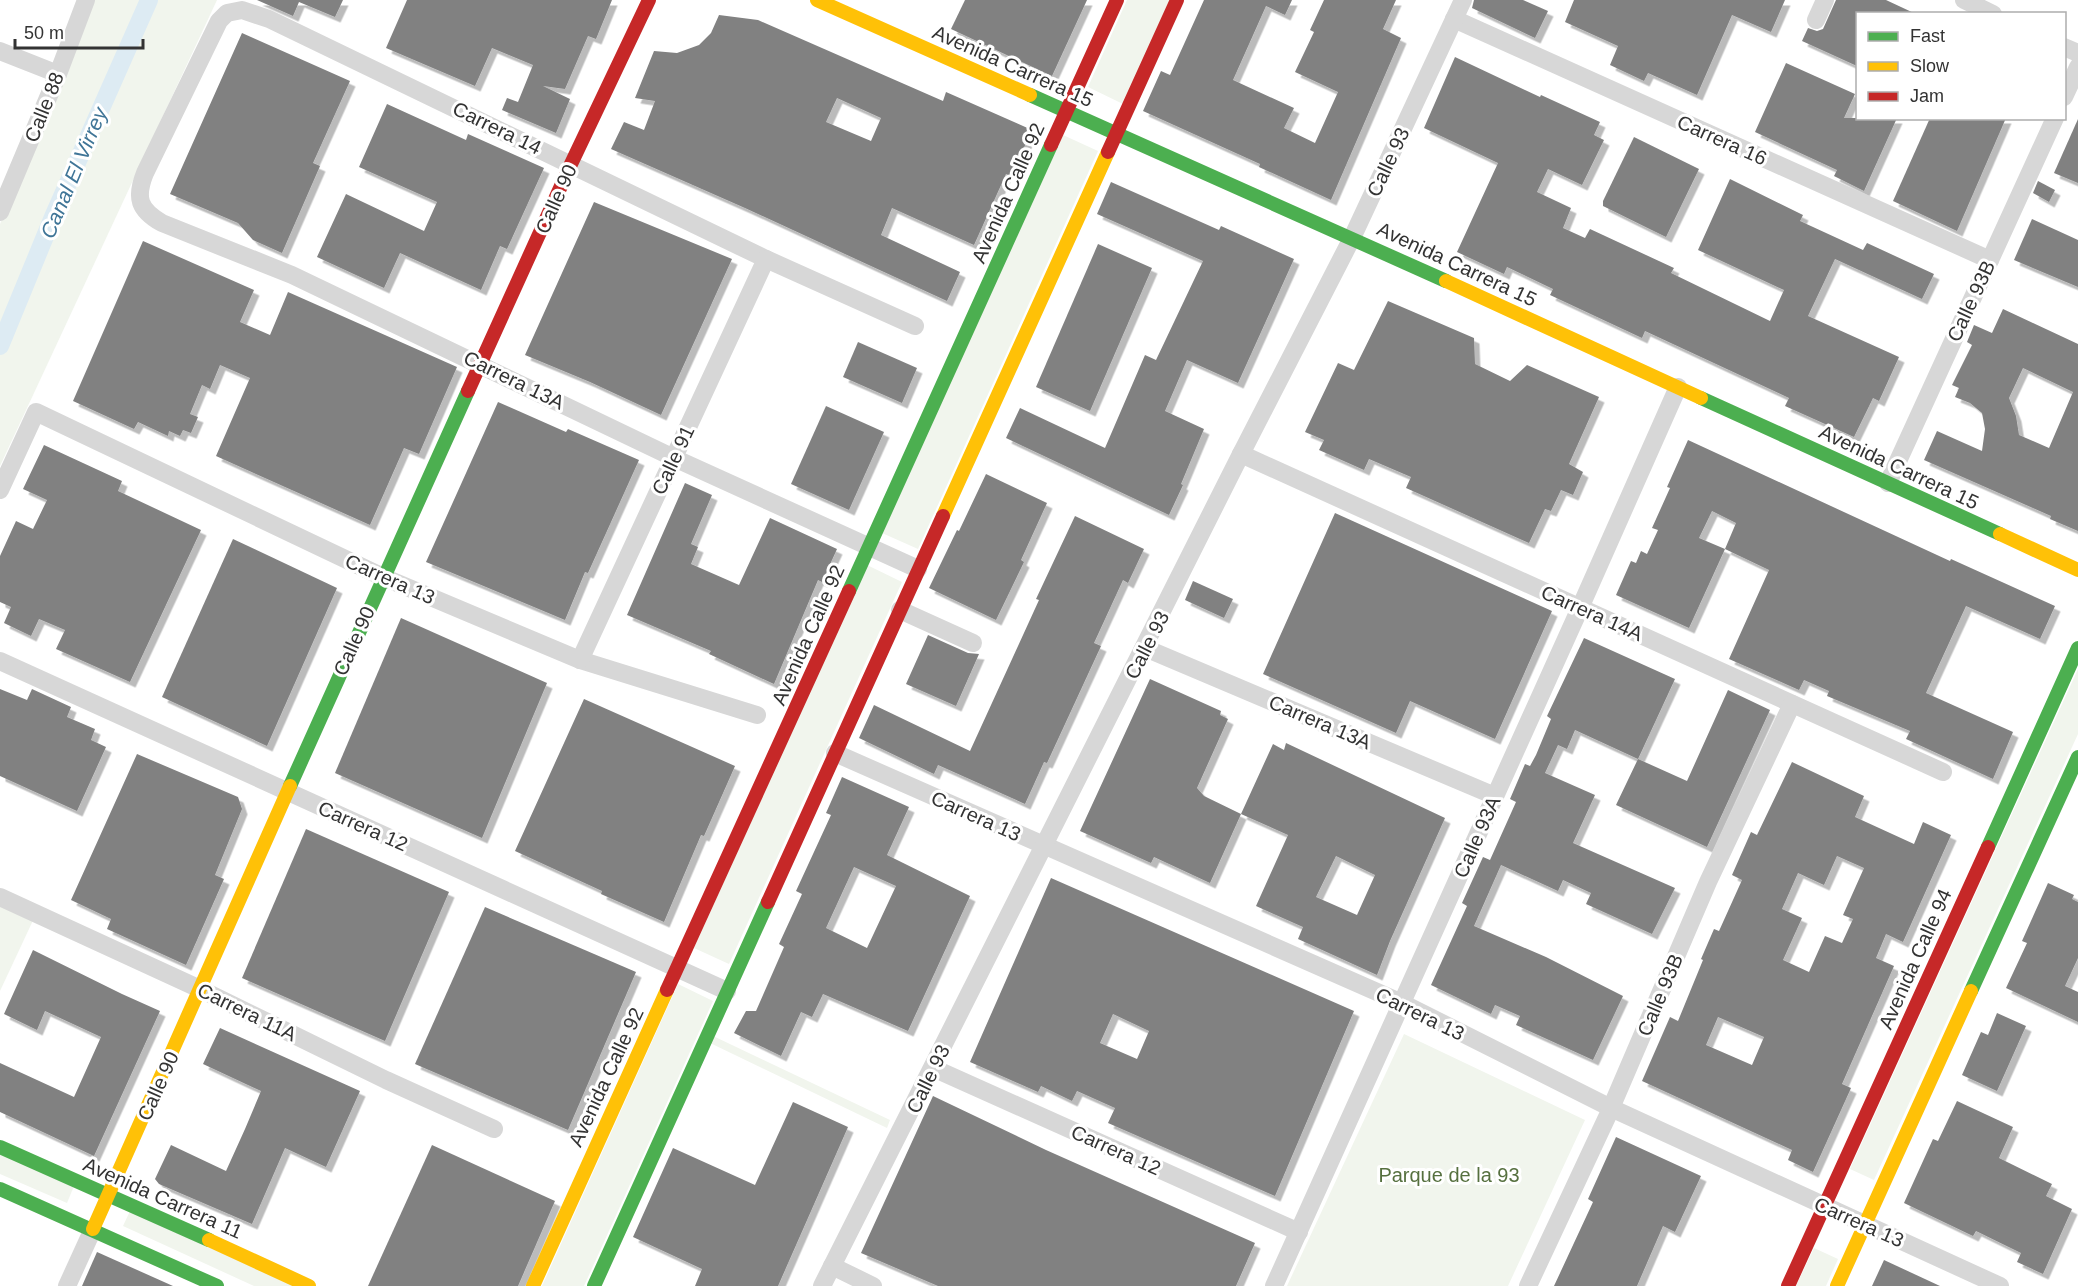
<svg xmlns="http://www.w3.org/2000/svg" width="2078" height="1286" font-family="Arial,sans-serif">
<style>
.green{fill:#f1f5ed}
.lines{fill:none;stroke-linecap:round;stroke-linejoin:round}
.canal{stroke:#ddebf3;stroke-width:18}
.building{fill:#818181;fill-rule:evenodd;filter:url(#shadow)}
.street{stroke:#d7d7d7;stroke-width:18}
.fast{stroke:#4caf50;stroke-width:14}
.slow{stroke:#ffc107;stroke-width:14}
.jam{stroke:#c62828;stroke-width:14}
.labels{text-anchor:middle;stroke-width:6;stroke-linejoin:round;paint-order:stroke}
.street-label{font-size:20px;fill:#333;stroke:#fff}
.park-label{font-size:20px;fill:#56703f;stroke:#fff}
.water-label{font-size:21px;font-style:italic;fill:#3f7597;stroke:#fff}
</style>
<defs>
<filter id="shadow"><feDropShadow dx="5.5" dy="5.5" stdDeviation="0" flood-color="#0004"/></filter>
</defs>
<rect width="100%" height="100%" fill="#fff"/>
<g class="green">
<path d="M93,0H217L0,466V224Z"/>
<path d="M1127,0H1170L1123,104L1088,87Z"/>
<path d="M1063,135L1098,151L918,549L882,533Z"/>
<path d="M867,565L902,582L729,964L694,948Z"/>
<path d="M2078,669V734L1874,1180L1850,1169Z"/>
<path d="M0,897L36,914L0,991Z"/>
<path d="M678,984L713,1001L584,1286H542Z"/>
<path d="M1404,1034L1585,1120L1508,1286H1287Z"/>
<path d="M711,1035L890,1120L887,1128L708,1042Z"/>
<path d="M0,1154L74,1186L67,1203L0,1174Z"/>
<path d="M130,1211L306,1286H254L123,1226Z"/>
<path d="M1814,1248L1838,1259L1826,1286H1796Z"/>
</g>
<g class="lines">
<path class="canal" d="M0,346L53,217L149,0"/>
</g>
<g class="building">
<path d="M257,0H343L335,17L299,2L293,16Z"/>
<path d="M407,0H612L596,39L588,36L565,89L543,86L570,99L556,133L502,110L507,98L518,102L533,65L492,48L475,86L386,48Z"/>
<path d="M965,0H1087L1052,76L951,29Z"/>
<path d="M1204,0H1292L1285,15L1266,6L1233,80L1294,108L1284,128L1315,143L1338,92L1295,72L1314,32L1310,30L1324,0H1396L1383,29L1401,38L1331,200L1259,167L1260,164L1143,111L1161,71L1170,75Z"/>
<path d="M1474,0H1523L1548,11L1535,38L1472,8Z"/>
<path d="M1574,0H1785L1771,32L1732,15L1697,95L1648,73L1644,81L1610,65L1618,46L1565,22Z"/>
<path d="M1836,0H1886L1916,14H1857V66L1802,41L1808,28L1817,31L1823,29Z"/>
<path d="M719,15L758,20L943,101L946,92L1032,130L1011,176L1006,174L974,245L892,208L881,235L960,272L947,301L745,208L611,149L624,122L644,130L655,101L635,98L654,51L677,53L699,45L711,33ZM837,98L881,118L871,141L826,122Z"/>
<path d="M242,33L350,81L313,163L320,166L282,253L253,240L238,223L170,194Z"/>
<path d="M1455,57L1540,97L1541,95L1600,122L1594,135L1604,140L1582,185L1548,169L1537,192L1571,208L1563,228L1585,238L1590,229L1674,268L1671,273L1770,321L1784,290L1698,250L1730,179L1803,215L1800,221L1863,250L1867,243L1934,274L1922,299L1835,259L1808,316L1899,357L1879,401L1873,398L1854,437L1785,406L1789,398L1744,377L1645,331L1642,338L1550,295L1553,289L1507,267L1504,274L1457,252L1498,163L1424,128Z"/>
<path d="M1786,63L1855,94L1844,118H1897L1864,191L1834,176L1837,170L1755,132Z"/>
<path d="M387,104L466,140L468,134L544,168L507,249L500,246L481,290L400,253L384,288L317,257L346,194L424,231L437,202L359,167Z"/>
<path d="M1930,118H2006L1957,231L1893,201Z"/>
<path d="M2078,119V183L2054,173Z"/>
<path d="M1634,137L1699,169L1666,237L1603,206V201Z"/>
<path d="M2038,181L2055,190L2049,202L2033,193Z"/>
<path d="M1111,182L1219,230L1221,226L1294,259L1238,383L1187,360L1165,411L1204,429L1181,484L1183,485L1169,515L1006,438L1020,408L1105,448L1145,355L1156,360L1203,261L1097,214Z"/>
<path d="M594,202L732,259L661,415L590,382L525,355Z"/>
<path d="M2032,219L2078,240V287L2014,260Z"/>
<path d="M143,241L254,290L240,322L270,335L288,292L457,367L419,454L404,448L370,525L216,456L250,378L220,365L210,389L202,385L190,414L198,417L191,433L183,430L180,436L169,431L168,436L138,422L134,429L73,401Z"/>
<path d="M1098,244L1152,268L1090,411L1036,387Z"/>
<path d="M1388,301L1474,338L1475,364L1510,381L1527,365L1599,397L1569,464L1583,472L1573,495L1561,490L1551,511L1545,509L1529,543L1406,488L1411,477L1369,459L1364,470L1319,450L1324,440L1305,432L1338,363L1354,370Z"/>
<path d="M2003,309L2078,344V531L2050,519L2051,516L1924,460L1937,431L1982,451L1985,429L1982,413L1970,403L1955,397L1959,388L1952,385L1972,345L1967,342L1974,325L1992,333ZM2023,368L2073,392L2049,448L2019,435L2016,416L2009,398Z"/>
<path d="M858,342L917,368L902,403L843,377Z"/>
<path d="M498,402L566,432L568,429L639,460L588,573L585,572L565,620L426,562Z"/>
<path d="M826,406L884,432L849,510L791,484Z"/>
<path d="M1688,440L1950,561L1951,559L2055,606L2040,639L1966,606L1926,693L2013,732L1993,779L1906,739L1910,731L1827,696L1829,691L1804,680L1799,690L1729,659L1769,570L1725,549L1689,628L1616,595L1631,561L1636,563L1641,551L1647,554L1658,530L1652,528L1670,488L1667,487ZM1712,511L1736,523L1725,549L1699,538Z"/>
<path d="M44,445L122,481L118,491L201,530L130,682L56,649L65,630L39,619L31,636L4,623L11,607L0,602V556L16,521L33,529L47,500L23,489Z"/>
<path d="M986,474L1047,503L1021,560L1024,562L996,620L929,588L957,530L959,531Z"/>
<path d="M685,483L712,495L691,544L698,547L691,564L739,585L770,518L837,549L822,582L818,580L774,684L709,654L711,651L627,615Z"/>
<path d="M1335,513L1552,611L1495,739L1410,701L1396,733L1263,674Z"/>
<path d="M1075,516L1144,549L1128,583L1123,580L1094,643L1101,646L1047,763L1044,762L1025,804L938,765L934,774L859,738L874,705L970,751L1039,600L1036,599Z"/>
<path d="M233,539L337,588L267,746L162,697Z"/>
<path d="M1193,581L1233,599L1224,618L1185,600Z"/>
<path d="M401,618L547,683L482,838L335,773Z"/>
<path d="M928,635L968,653L979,654L956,706L906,684Z"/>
<path d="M1584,638L1675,679L1638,759L1575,730L1567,749L1558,745L1545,773L1595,795L1573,843L1675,888L1652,934L1586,904L1591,893L1563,880L1558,891L1501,865L1474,926L1546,957L1623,996L1593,1060L1516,1025L1520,1016L1495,1005L1491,1014L1431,985L1467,906L1462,903L1483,857L1490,860L1516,802L1510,799L1525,764L1530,766L1536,755L1551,719L1547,716Z"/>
<path d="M1150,679L1221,711L1220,715L1228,719L1197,788L1204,796L1241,814L1210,883L1154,857L1151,863L1080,831Z"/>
<path d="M0,689L27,700L32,689L71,707L67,717L95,729L91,740L106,747L77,811L0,776Z"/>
<path d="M1728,690L1770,710L1707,847L1616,805L1638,759L1687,781Z"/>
<path d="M584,699L735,766L704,836L701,835L664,922L601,894L602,891L515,851Z"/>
<path d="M1286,743L1445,818L1390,941L1377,975L1298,939L1303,927L1256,906L1288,835L1241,814L1273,744L1284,750ZM1336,856L1375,875L1357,915L1316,897Z"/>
<path d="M137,754L238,797L242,809L215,875L224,879L186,965L107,929L111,919L71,900Z"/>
<path d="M1792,762L1864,796L1855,817L1914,844L1923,822L1951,835L1903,942L1886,934L1876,958L1894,966L1842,1084L1851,1088L1813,1172L1788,1160L1792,1150L1642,1081L1670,1017L1678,1021L1703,960L1701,959L1714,929L1719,931L1742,880L1732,875L1751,832L1757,835ZM1837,856L1864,868L1843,915L1853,919L1842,943L1825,936L1809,972L1783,960L1802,918L1782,909L1798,873L1824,885ZM1718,1017L1764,1037L1752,1065L1706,1045Z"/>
<path d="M842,777L909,807L887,855L970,896L908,1031L823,994L812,1017L801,1012L781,1056L734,1033L746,1011H756L784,947L779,944L802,894L796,891L831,815L826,813ZM854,867L896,886L867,948L826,928Z"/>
<path d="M306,829L449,892L385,1041L242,978Z"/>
<path d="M1051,878L1354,1011L1275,1196L1108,1123L1115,1108L1077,1091L1072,1101L1041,1086L1038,1092L970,1062ZM1113,1014L1149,1031L1137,1059L1100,1043Z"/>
<path d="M2048,883L2074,895L2072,899L2078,902V958L2065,986L2078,992V1022L2006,988L2027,943L2022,941Z"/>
<path d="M485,907L636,972L568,1130L415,1064Z"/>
<path d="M33,950L122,994L160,1011L94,1156L0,1112V1063L74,1097L101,1037L45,1011L37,1030L4,1014Z"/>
<path d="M1997,1013L2026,1026L1997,1091L1962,1075L1981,1032L1988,1035Z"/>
<path d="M220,1028L360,1091L326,1167L285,1148L252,1224L159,1184L155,1179L171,1145L226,1171L245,1129L261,1091L203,1064Z"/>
<path d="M933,1096L1046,1150L1255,1243L1236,1286H938L861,1253Z"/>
<path d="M1957,1101L2013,1127L1999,1158L2052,1184L2046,1196L2072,1209L2043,1274L2017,1262L2021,1253L1976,1231L1973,1236L1904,1203L1933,1139L1938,1141Z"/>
<path d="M793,1102L848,1127L778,1286H695L702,1269L633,1237L673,1148L755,1185Z"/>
<path d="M1616,1137L1701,1176L1675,1232L1663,1226L1637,1286H1554L1593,1202L1588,1199Z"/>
<path d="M432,1145L555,1201L518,1286H368Z"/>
<path d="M97,1252L173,1286H82Z"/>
<path d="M1884,1260L1940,1286H1872Z"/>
</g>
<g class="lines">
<g class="street">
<path d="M1964,0L1993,14"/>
<path d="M1454,19L1990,260"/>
<path d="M1816,20L1825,0"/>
<path d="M2064,47L2078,53"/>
<path d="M0,51L58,74"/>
<path d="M2064,97L2078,67"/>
<path d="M0,212L58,74L86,0"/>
<path d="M915,326L766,259L269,19L242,10L227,13L219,21L145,173C135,198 139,210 162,223L292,275L674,458L918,569"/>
<path d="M1241,454L1943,772"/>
<path d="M1888,483L2055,118"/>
<path d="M0,490L36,412L383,577L580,660L757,715"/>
<path d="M900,610L973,643"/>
<path d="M1145,648L1495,796"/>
<path d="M580,660L766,259"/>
<path d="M0,661L727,991"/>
<path d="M835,753L1402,1003L1611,1108L2000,1286"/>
<path d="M0,897L200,989L386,1080L494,1129"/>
<path d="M933,1068L1299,1232"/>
<path d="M832,1266L873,1286"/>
<path d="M67,1286L93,1229"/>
<path d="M822,1286L1241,454L1352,238L1463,0"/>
<path d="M1274,1286L1580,608L1678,387"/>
<path d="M1528,1286L1608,1115L1708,882L1792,704"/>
</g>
<g class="fast">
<path d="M1030,95L1446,281"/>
<path d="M1701,398L2000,534"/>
<path d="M849,591L1051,145"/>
<path d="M290,786L468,391"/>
<path d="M1988,847L2078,648"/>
<path d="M1971,991L2078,757"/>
<path d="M0,1147L209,1240"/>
<path d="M0,1189L217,1286"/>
<path d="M594,1286L768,902"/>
</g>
<g class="slow">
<path d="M817,0L1030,95"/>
<path d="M1446,281L1701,398"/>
<path d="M943,516L1108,152"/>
<path d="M2000,534L2078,570"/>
<path d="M93,1229L290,786"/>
<path d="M209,1240L309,1286"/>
<path d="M533,1286L667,990"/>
<path d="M1837,1286L1971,991"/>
</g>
<g class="jam">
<path d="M1051,145L1117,0"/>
<path d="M1108,152L1177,0"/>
<path d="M468,391L571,164L649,0"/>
<path d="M768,902L943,516"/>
<path d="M667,990L849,591"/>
<path d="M1788,1286L1988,847"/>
</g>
</g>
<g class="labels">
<g class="street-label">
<text transform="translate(1013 66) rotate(24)" y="7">Avenida Carrera 15</text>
<text transform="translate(44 107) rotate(-68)" y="7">Calle 88</text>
<text transform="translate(497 128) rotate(26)" y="7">Carrera 14</text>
<text transform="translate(1722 140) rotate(24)" y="7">Carrera 16</text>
<text transform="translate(1388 162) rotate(-65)" y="7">Calle 93</text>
<text transform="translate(1008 193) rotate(-66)" y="7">Avenida Calle 92</text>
<text transform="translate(556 199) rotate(-66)" y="7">Calle 90</text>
<text transform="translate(1457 264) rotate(25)" y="7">Avenida Carrera 15</text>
<text transform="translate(1971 301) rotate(-65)" y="7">Calle 93B</text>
<text transform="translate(514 380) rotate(26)" y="7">Carrera 13A</text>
<text transform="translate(673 460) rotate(-65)" y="7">Calle 91</text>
<text transform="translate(1899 467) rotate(25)" y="7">Avenida Carrera 15</text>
<text transform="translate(390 579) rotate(24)" y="7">Carrera 13</text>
<text transform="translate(1592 613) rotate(24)" y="7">Carrera 14A</text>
<text transform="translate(808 635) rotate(-66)" y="7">Avenida Calle 92</text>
<text transform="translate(354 641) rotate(-66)" y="7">Calle 90</text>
<text transform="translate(1147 645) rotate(-63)" y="7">Calle 93</text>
<text transform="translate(1320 722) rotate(23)" y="7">Carrera 13A</text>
<text transform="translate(976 816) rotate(24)" y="7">Carrera 13</text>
<text transform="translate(363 826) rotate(24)" y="7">Carrera 12</text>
<text transform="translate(1477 837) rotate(-66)" y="7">Calle 93A</text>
<text transform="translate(1915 959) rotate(-66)" y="7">Avenida Calle 94</text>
<text transform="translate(1660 995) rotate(-67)" y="7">Calle 93B</text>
<text transform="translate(247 1012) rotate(26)" y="7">Carrera 11A</text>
<text transform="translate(1420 1014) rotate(26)" y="7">Carrera 13</text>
<text transform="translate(606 1077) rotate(-65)" y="7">Avenida Calle 92</text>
<text transform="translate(928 1079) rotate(-64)" y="7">Calle 93</text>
<text transform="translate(158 1086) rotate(-66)" y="7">Calle 90</text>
<text transform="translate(1116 1150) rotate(24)" y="7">Carrera 12</text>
<text transform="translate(163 1198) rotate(24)" y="7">Avenida Carrera 11</text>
<text transform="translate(1859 1222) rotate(24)" y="7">Carrera 13</text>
</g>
<g class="park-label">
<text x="1449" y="1182">Parque de la 93</text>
</g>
<g class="water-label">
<text transform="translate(74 173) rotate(-67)" y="7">Canal El Virrey</text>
</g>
</g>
<rect x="1856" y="12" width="210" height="108" fill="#ffffff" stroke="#adadad" stroke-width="1.5"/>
<rect x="1868" y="32" width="30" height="9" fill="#4caf50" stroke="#adadad" stroke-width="1.5"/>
<text x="1910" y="42" font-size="18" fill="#333333">Fast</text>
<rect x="1868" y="62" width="30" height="9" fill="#ffc107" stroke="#adadad" stroke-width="1.5"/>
<text x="1910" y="72" font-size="18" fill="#333333">Slow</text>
<rect x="1868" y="92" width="30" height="9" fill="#c62828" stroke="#adadad" stroke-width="1.5"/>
<text x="1910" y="102" font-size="18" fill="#333333">Jam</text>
<path d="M15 39v9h128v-9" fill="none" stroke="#333333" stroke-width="3"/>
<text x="24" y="39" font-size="18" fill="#333333" stroke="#ffffff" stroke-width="4.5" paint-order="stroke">50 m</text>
</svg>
